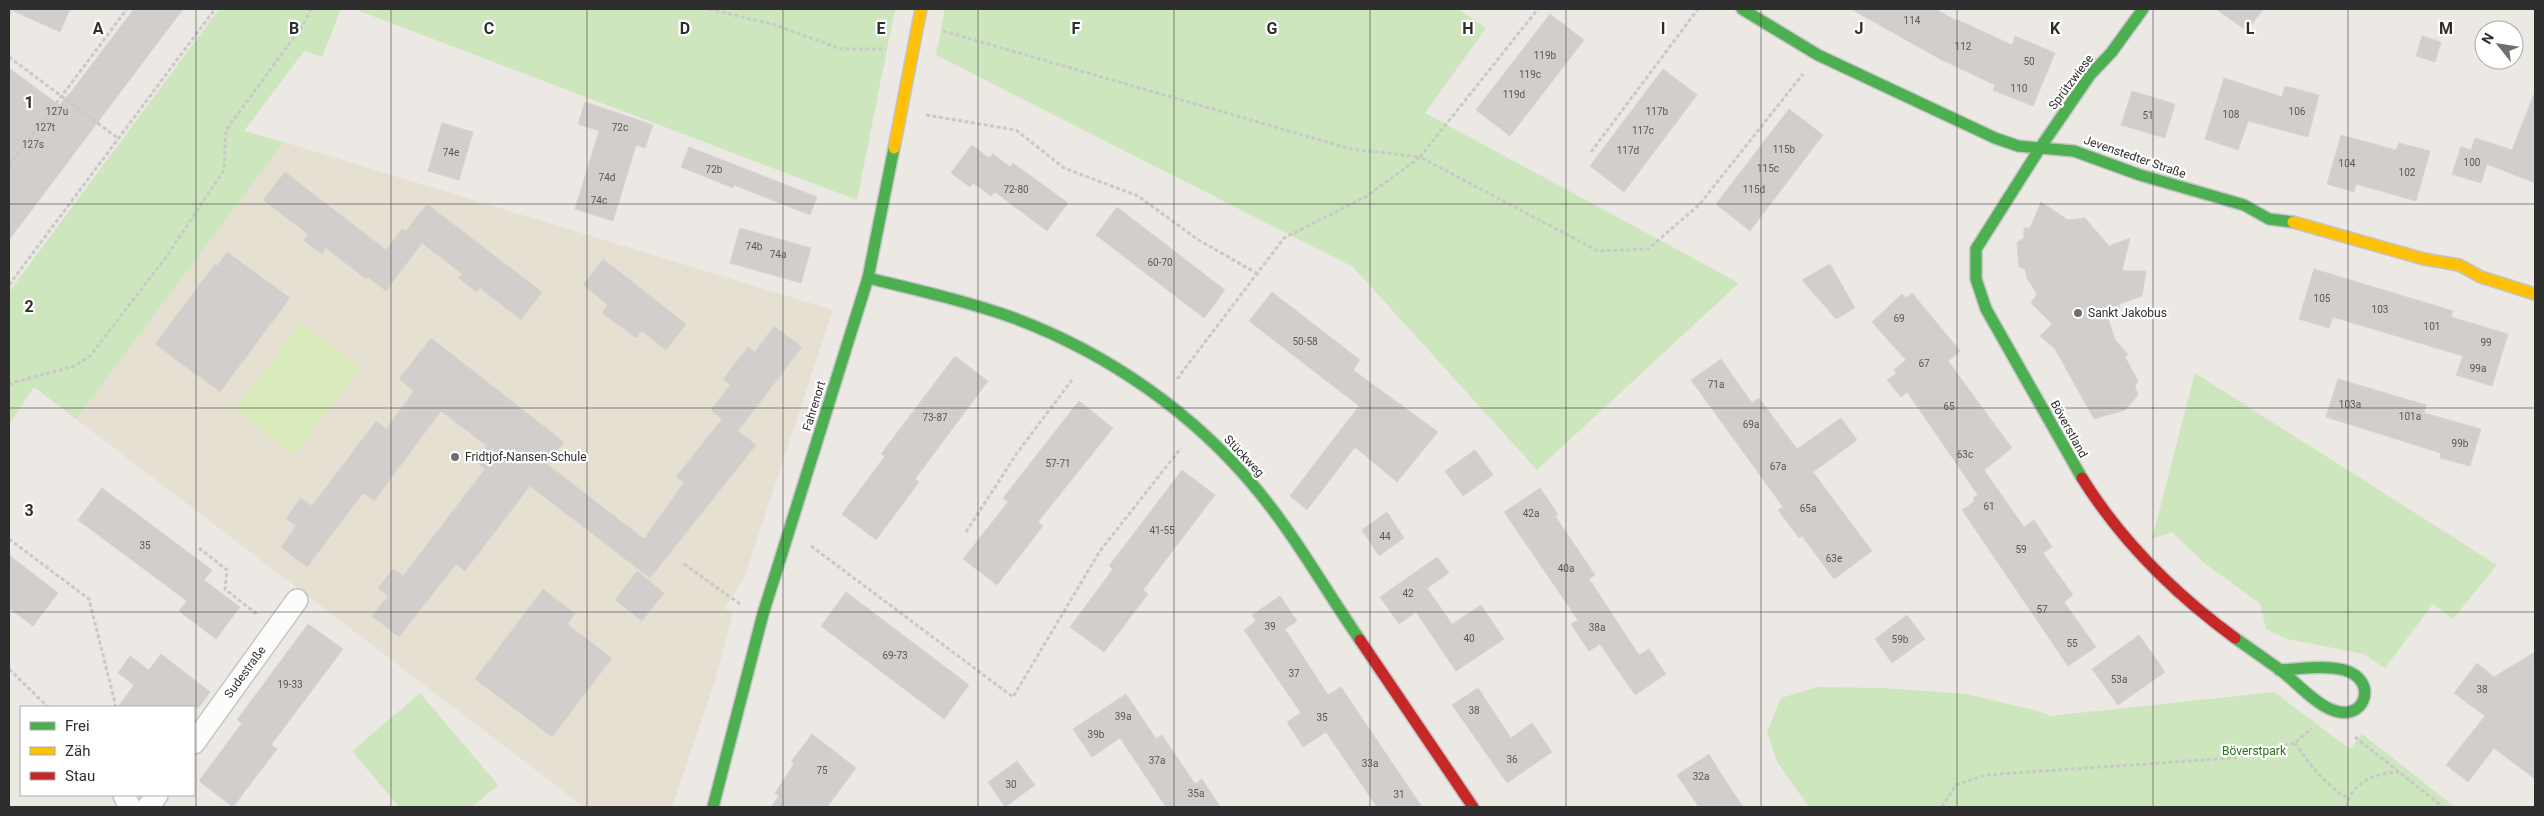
<svg xmlns="http://www.w3.org/2000/svg" width="2544" height="816" font-family="Roboto,sans-serif">
<style>
.education{fill:#e6e0d3}
.green{fill:#cee6be}
.pitch{fill:#d9eabb}
.building{fill:#d1cecb;stroke:#d7d4d0}
.lines{fill:none;stroke-linecap:round;stroke-linejoin:round}
.street-casing{stroke:#c5c4c5;stroke-width:24}
.fast-casing{stroke:#c5c4c5;stroke-width:14}
.slow-casing{stroke:#c5c4c5;stroke-width:14}
.jam-casing{stroke:#c5c4c5;stroke-width:14}
.path{stroke:#c9c9c8;stroke-width:3;stroke-dasharray:4 2.5;stroke-linecap:butt}
.street{stroke:#fcfcfb;stroke-width:21}
.fast{stroke:#4caf50;stroke-width:11}
.slow{stroke:#ffc107;stroke-width:11}
.jam{stroke:#c62828;stroke-width:11}
.grid{fill:none;stroke:#2e2e2e;stroke-width:1;stroke-opacity:0.55}
.poi-dot{fill:#706f6e;stroke:#fff;stroke-width:2}
.labels{text-anchor:middle;stroke-width:4.5;stroke-linejoin:round;paint-order:stroke}
.number-label{font-size:10px;fill:#585857}
.street-label{font-size:12px;fill:#2e2e2e;stroke:#fff}
.poi-label{font-size:12px;fill:#2e2e2e;stroke:#fff;text-anchor:start}
.park-label{font-size:12px;fill:#2c6e1b;stroke:#fff}
.grid-label{font-size:16px;text-anchor:middle;font-weight:bold;fill:#2e2e2e;stroke:#fff;stroke-width:4.5;stroke-linejoin:round;paint-order:stroke}
</style>
<rect width="100%" height="100%" fill="#ece8e4"/>
<path class="education" d="M284,142L833,310L745,576L725,608L733,614L714,684L672,807H584L76,419Z"/>
<g class="green">
<path d="M219,9H341L322,57L304,51L244,131L284,142L76,419L34,387L9,425V292Z"/>
<path d="M354,9H895L857,200Z"/>
<path d="M945,9H1458L1486,28L1425,113L1739,283L1537,470L1353,267L936,55Z"/>
<path d="M2195,373L2497,565L2453,619L2433,604L2385,668L2364,654L2287,639L2266,629L2260,604L2203,562L2172,532L2152,539Z"/>
<path d="M1818,687L1883,688L1967,694L2041,712L2050,716L2274,692L2350,749L2362,734L2455,807H1809L1777,762L1767,732L1781,698Z"/>
<path d="M420,693L498,785L472,807H399L352,751Z"/>
</g>
<path class="pitch" d="M301,323L360,368L294,455L235,409Z"/>
<g class="building">
<path d="M9,9H70L60,32Z"/>
<path d="M134,9H183L9,240V68L59,105L71,92Z"/>
<path d="M1851,9H1935L1957,21L1958,20L2012,45L2015,36L2055,53L2033,106L1993,90L1995,85L1940,59Z"/>
<path d="M2216,9H2263L2247,31Z"/>
<path d="M1550,14L1584,40L1510,136L1476,110Z"/>
<path d="M2422,36L2441,42L2435,62L2416,56Z"/>
<path d="M1663,69L1697,95L1624,192L1590,166Z"/>
<path d="M2224,78L2282,97L2285,86L2319,95L2308,137L2248,121L2238,150L2205,139Z"/>
<path d="M2132,91L2175,104L2165,138L2121,125Z"/>
<path d="M2534,94L2535,183L2487,164L2481,183L2452,174L2461,147L2471,150L2475,138L2512,150Z"/>
<path d="M585,102L653,125L645,148L636,145L613,221L575,209L599,131L578,124Z"/>
<path d="M1789,109L1823,135L1750,231L1716,204Z"/>
<path d="M442,123L473,132L459,180L428,171Z"/>
<path d="M2341,135L2396,150L2399,143L2430,151L2416,201L2356,184L2354,192L2327,184Z"/>
<path d="M972,145L989,158L993,154L1010,167L1013,163L1068,203L1047,231L995,192L991,196L973,183L970,187L951,173Z"/>
<path d="M689,147L817,197L810,215L734,185L733,188L681,167Z"/>
<path d="M285,172L386,250L402,229L406,231L427,204L542,292L521,320L480,288L477,292L458,278L462,274L422,243L386,291L368,277L366,279L326,248L322,254L303,240L308,234L263,200Z"/>
<path d="M2041,202L2068,220L2085,218L2109,246L2130,238L2122,271H2146L2142,296L2119,304L2120,310L2108,318L2115,340L2128,354L2125,357L2138,381L2135,386L2138,395L2125,410L2094,419L2055,349L2040,336L2052,324L2031,303L2037,294L2027,278L2025,269L2019,267L2017,242L2024,238V228H2030Z"/>
<path d="M1117,207L1225,290L1204,318L1096,235Z"/>
<path d="M740,228L811,248L801,283L730,263Z"/>
<path d="M227,252L290,298L220,392L155,344L215,264L217,266Z"/>
<path d="M603,259L686,324L666,350L642,331L636,338L602,313L608,305L583,285Z"/>
<path d="M1830,264L1855,308L1836,319L1802,280Z"/>
<path d="M2314,269L2453,311L2451,317L2508,334L2492,386L2456,375L2463,356L2333,317L2329,328L2299,319Z"/>
<path d="M1272,292L1360,360L1353,370L1438,432L1397,482L1355,447L1307,510L1290,496L1359,406L1249,321Z"/>
<path d="M1912,293L1960,351L1948,361L2012,448L1984,470L2024,527L2034,520L2052,547L2043,553L2073,595L2064,602L2096,647L2068,666L1962,510L1975,501L1973,498L1978,495L1907,392L1901,397L1887,380L1897,373L1894,370L1906,360L1872,322L1902,294L1906,298Z"/>
<path d="M774,326L802,347L738,431L756,445L650,578L530,486L465,571L456,564L399,637L372,616L388,596L378,588L393,569L403,576L485,469L475,461L487,446L441,411L374,501L363,493L307,567L281,547L296,526L286,518L301,498L312,506L376,421L386,429L414,391L399,379L431,338L564,442L547,464L644,539L684,482L676,477L722,419L711,410L730,385L723,379L748,347L755,352Z"/>
<path d="M955,356L988,381L915,479L919,482L876,540L842,514L885,456L881,454Z"/>
<path d="M1721,359L1752,403L1759,398L1797,449L1841,418L1857,440L1813,472L1872,551L1834,579L1802,536L1799,538L1778,510L1783,507L1691,380Z"/>
<path d="M2338,379L2426,405L2424,413L2481,429L2470,466L2440,458L2441,453L2326,417Z"/>
<path d="M1079,401L1113,428L1038,522L1043,526L997,585L963,559L1008,502L1003,498Z"/>
<path d="M1475,450L1493,475L1463,496L1445,471Z"/>
<path d="M1182,470L1215,495L1143,590L1148,594L1104,652L1070,627L1113,569L1109,566Z"/>
<path d="M102,488L212,570L204,580L240,607L216,639L179,611L187,601L78,520Z"/>
<path d="M1540,488L1558,514L1555,516L1595,575L1589,579L1639,655L1649,649L1666,674L1635,695L1600,644L1589,651L1571,624L1578,620L1504,512Z"/>
<path d="M1387,512L1404,538L1379,556L1362,530Z"/>
<path d="M9,555L58,593L33,626L9,608Z"/>
<path d="M1437,557L1449,573L1427,588L1452,624L1481,605L1504,639L1456,671L1416,612L1399,624L1380,597Z"/>
<path d="M637,571L664,593L642,621L615,600Z"/>
<path d="M543,589L575,614L567,624L612,658L552,737L475,679Z"/>
<path d="M846,592L969,685L944,719L821,626Z"/>
<path d="M1280,596L1297,621L1285,629L1328,695L1341,687L1422,807H1377L1326,732L1303,747L1287,722L1301,713L1244,630L1256,621L1252,615Z"/>
<path d="M1907,615L1925,639L1892,663L1875,639Z"/>
<path d="M308,624L343,649L271,745L277,749L233,807L199,781L242,723L237,720Z"/>
<path d="M2139,635L2165,672L2118,705L2092,669Z"/>
<path d="M2535,652V779L2494,748L2468,782L2446,765L2485,716L2454,693L2477,663L2494,677Z"/>
<path d="M161,654L210,692L199,707H118L134,685L118,673L130,656L149,670Z"/>
<path d="M1478,688L1511,738L1532,723L1552,752L1507,783L1452,705Z"/>
<path d="M1126,694L1156,739L1162,735L1195,784L1202,779L1220,807H1166L1120,738L1092,757L1073,729Z"/>
<path d="M812,734L856,768L827,807H771L779,796L775,793L794,764L791,762Z"/>
<path d="M1709,754L1723,777L1743,807H1699L1677,775Z"/>
<path d="M1017,761L1035,785L1005,807L988,782Z"/>
</g>
<g class="lines">
<g class="street-casing">
<g id="street">
<path d="M194,743L297,600"/>
<path d="M124,795L130,807"/>
<path d="M148,807L157,795"/>
</g>
</g>
<g class="fast-casing">
<g id="fast">
<path d="M1742,9L1818,55L1995,138L2018,146L2074,151L2140,175L2244,205L2269,219L2293,222"/>
<path d="M868,278C917,290 966,301 1014,318C1108,353 1194,413 1258,491C1296,537 1326,591 1360,640"/>
<path d="M2082,478L1986,309L1976,279V249L2040,148L2090,75L2111,53L2143,9"/>
<path d="M2235,638L2279,669C2295,681 2312,701 2330,709C2365,725 2380,680 2344,670C2324,665 2300,669 2279,670"/>
<path d="M713,807L763,614L868,278L894,148"/>
</g>
</g>
<g class="slow-casing">
<g id="slow">
<path d="M894,148L921,9"/>
<path d="M2293,222L2424,259L2459,265L2481,277L2535,294"/>
</g>
</g>
<g class="jam-casing">
<g id="jam">
<path d="M2082,478C2122,542 2175,594 2235,638"/>
<path d="M1360,640L1473,807"/>
</g>
</g>
<g class="path">
<path d="M709,9L775,25L841,49H886"/>
<path d="M9,15L11,9"/>
<path d="M943,31L1351,149L1420,157L1538,9"/>
<path d="M9,57L119,139"/>
<path d="M926,115L1016,130L1064,168L1138,196L1197,239L1258,274"/>
<path d="M1591,152L1698,9"/>
<path d="M9,166L127,9"/>
<path d="M9,285L215,9"/>
<path d="M1177,379L1284,238L1367,196L1420,157L1598,251L1648,249L1699,205L1803,74"/>
<path d="M9,385L15,382L75,366L90,356L166,257L224,170L226,130L303,25L311,9"/>
<path d="M966,532L1017,453L1072,380"/>
<path d="M9,539L89,599L116,707"/>
<path d="M811,546L1013,697L1100,551L1181,448"/>
<path d="M199,548L227,570L225,589L258,615"/>
<path d="M684,564L740,604"/>
<path d="M9,669L48,707"/>
<path d="M2355,737L2443,807"/>
<path d="M2295,743C2310,765 2325,785 2349,799"/>
<path d="M1942,807L1956,785L1985,775L2232,758L2295,743L2312,728"/>
<path d="M2346,807C2353,781 2375,773 2399,772"/>
</g>
<use href="#street" class="street"/>
<use href="#fast" class="fast"/>
<use href="#slow" class="slow"/>
<use href="#jam" class="jam"/>
</g>
<path class="grid" d="M196,9V807M391,9V807M587,9V807M783,9V807M978,9V807M1174,9V807M1370,9V807M1566,9V807M1761,9V807M1957,9V807M2153,9V807M2348,9V807M9,204H2535M9,408H2535M9,612H2535"/>
<g class="poi-dot">
<circle cx="2078" cy="313" r="5"/>
<circle cx="455" cy="457" r="5"/>
</g>
<g class="labels">
<g class="number-label">
<text x="1912" y="24">114</text>
<text x="1963" y="50">112</text>
<text x="1545" y="59">119b</text>
<text x="2029" y="65">50</text>
<text x="1530" y="78">119c</text>
<text x="2019" y="92">110</text>
<text x="1514" y="98">119d</text>
<text x="57" y="115">127u</text>
<text x="1657" y="115">117b</text>
<text x="2297" y="115">106</text>
<text x="2231" y="118">108</text>
<text x="2148" y="119">51</text>
<text x="45" y="131">127t</text>
<text x="620" y="131">72c</text>
<text x="1643" y="134">117c</text>
<text x="33" y="148">127s</text>
<text x="1784" y="153">115b</text>
<text x="1628" y="154">117d</text>
<text x="451" y="156">74e</text>
<text x="2472" y="166">100</text>
<text x="2347" y="167">104</text>
<text x="1768" y="172">115c</text>
<text x="714" y="173">72b</text>
<text x="2407" y="176">102</text>
<text x="607" y="181">74d</text>
<text x="1016" y="193">72-80</text>
<text x="1754" y="193">115d</text>
<text x="599" y="204">74c</text>
<text x="754" y="250">74b</text>
<text x="778" y="258">74a</text>
<text x="1160" y="266">60-70</text>
<text x="2322" y="302">105</text>
<text x="2380" y="313">103</text>
<text x="1899" y="322">69</text>
<text x="2432" y="330">101</text>
<text x="1305" y="345">50-58</text>
<text x="2486" y="346">99</text>
<text x="1924" y="367">67</text>
<text x="2478" y="372">99a</text>
<text x="1716" y="388">71a</text>
<text x="2350" y="408">103a</text>
<text x="1949" y="410">65</text>
<text x="2410" y="420">101a</text>
<text x="935" y="421">73-87</text>
<text x="1751" y="428">69a</text>
<text x="2460" y="447">99b</text>
<text x="1965" y="458">63c</text>
<text x="1058" y="467">57-71</text>
<text x="1778" y="470">67a</text>
<text x="1989" y="510">61</text>
<text x="1808" y="512">65a</text>
<text x="1531" y="517">42a</text>
<text x="1162" y="534">41-55</text>
<text x="1385" y="540">44</text>
<text x="145" y="549">35</text>
<text x="2021" y="553">59</text>
<text x="1834" y="562">63e</text>
<text x="1566" y="572">40a</text>
<text x="1408" y="597">42</text>
<text x="2042" y="613">57</text>
<text x="1270" y="630">39</text>
<text x="1597" y="631">38a</text>
<text x="1469" y="642">40</text>
<text x="1900" y="643">59b</text>
<text x="2072" y="647">55</text>
<text x="895" y="659">69-73</text>
<text x="1294" y="677">37</text>
<text x="2119" y="683">53a</text>
<text x="290" y="688">19-33</text>
<text x="2482" y="693">38</text>
<text x="1474" y="714">38</text>
<text x="1123" y="720">39a</text>
<text x="1322" y="721">35</text>
<text x="1096" y="738">39b</text>
<text x="1512" y="763">36</text>
<text x="1157" y="764">37a</text>
<text x="1370" y="767">33a</text>
<text x="822" y="774">75</text>
<text x="1701" y="780">32a</text>
<text x="1011" y="788">30</text>
<text x="1196" y="797">35a</text>
<text x="1399" y="798">31</text>
</g>
<g class="street-label">
<text transform="translate(2071 82) rotate(-53)" y="4">Sprützwiese</text>
<text transform="translate(2135 157) rotate(19)" y="4">Jevenstedter Straße</text>
<text transform="translate(814 406) rotate(-73)" y="4">Fahrenort</text>
<text transform="translate(2069 429) rotate(61)" y="4">Böverstland</text>
<text transform="translate(1244 456) rotate(47)" y="4">Stückweg</text>
<text transform="translate(245 672) rotate(-54)" y="4">Sudestraße</text>
</g>
<g class="poi-label">
<text x="2088" y="317">Sankt Jakobus</text>
<text x="465" y="461">Fridtjof-Nansen-Schule</text>
</g>
<g class="park-label">
<text x="2254" y="755">Böverstpark</text>
</g>
</g>
<g class="grid-label">
<text x="98" y="34">A</text>
<text x="294" y="34">B</text>
<text x="489" y="34">C</text>
<text x="685" y="34">D</text>
<text x="881" y="34">E</text>
<text x="1076" y="34">F</text>
<text x="1272" y="34">G</text>
<text x="1468" y="34">H</text>
<text x="1663" y="34">I</text>
<text x="1859" y="34">J</text>
<text x="2055" y="34">K</text>
<text x="2250" y="34">L</text>
<text x="2446" y="34">M</text>
<text x="29" y="108">1</text>
<text x="29" y="312">2</text>
<text x="29" y="516">3</text>
</g>
<rect width="2544" height="816" fill="none" stroke="#2e2e2e" stroke-width="20"/>
<rect x="20" y="706" width="175" height="90" fill="#ffffff" stroke="#ababab"/>
<rect x="30" y="722" width="25" height="8" fill="#4caf50" stroke="#ababab"/>
<text x="65" y="731" font-size="15" fill="#2e2e2e">Frei</text>
<rect x="30" y="747" width="25" height="8" fill="#ffc107" stroke="#ababab"/>
<text x="65" y="756" font-size="15" fill="#2e2e2e">Zäh</text>
<rect x="30" y="772" width="25" height="8" fill="#c62828" stroke="#ababab"/>
<text x="65" y="781" font-size="15" fill="#2e2e2e">Stau</text>
<g transform="translate(2499 45) rotate(300)"><circle r="24" fill="#ffffff" stroke="#ababab"/>
<path d="M0-4L9 19L0 12L-9 19Z" fill="#706f6e"/>
<text y="-8" font-size="14" font-weight="bold" text-anchor="middle" fill="#2e2e2e">N</text>
</g>
</svg>
